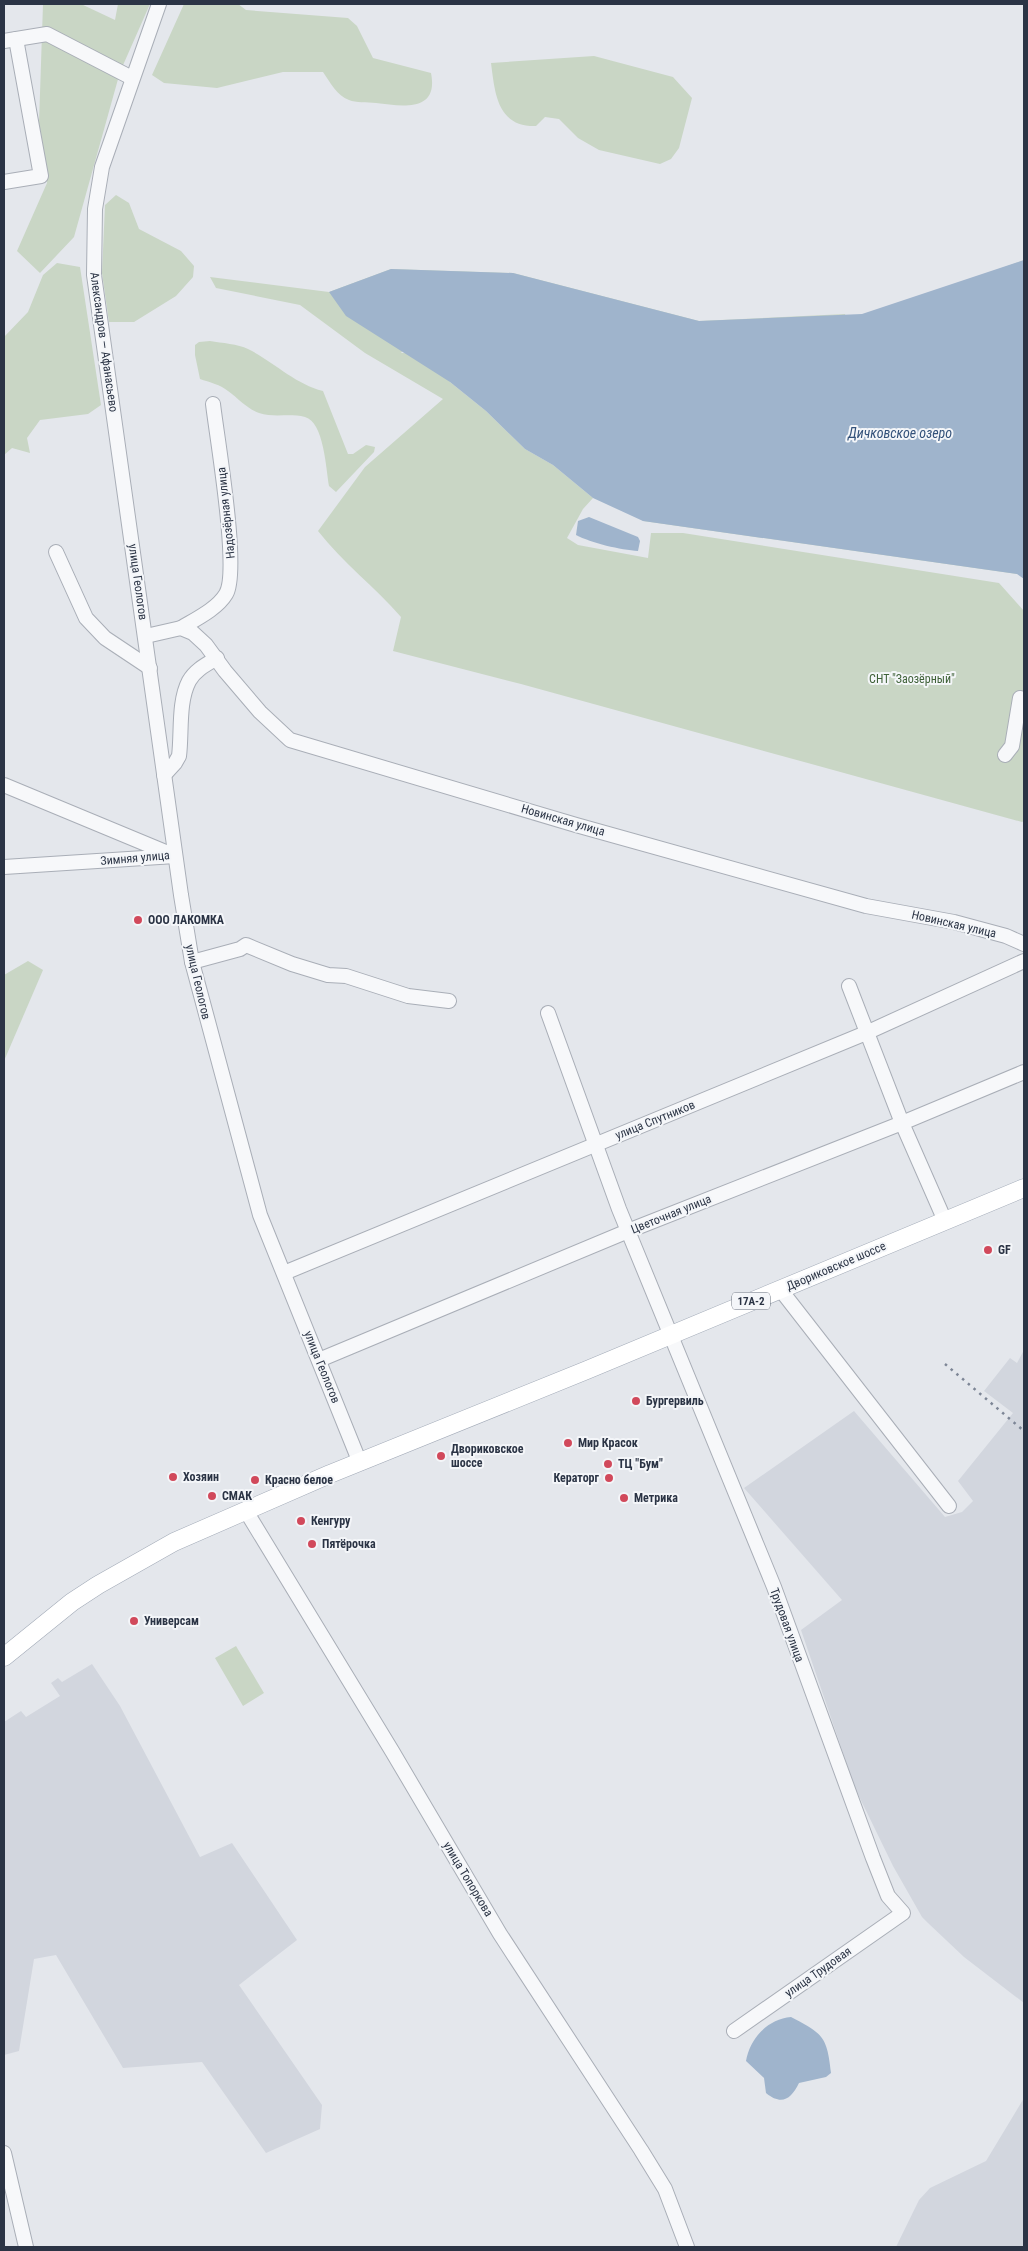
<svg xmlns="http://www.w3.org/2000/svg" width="1028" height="2251" font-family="'Roboto Condensed',sans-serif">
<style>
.built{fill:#d2d6de}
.green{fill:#c9d6c5}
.water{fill:#9fb4cc}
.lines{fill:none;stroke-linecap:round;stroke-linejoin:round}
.minor-casing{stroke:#a9aeb7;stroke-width:16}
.major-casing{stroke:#a3abb8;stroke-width:19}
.minor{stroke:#f7f8fa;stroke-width:14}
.major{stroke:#fff;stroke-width:18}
.rail{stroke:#7d8696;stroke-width:2.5;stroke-dasharray:2.5 5;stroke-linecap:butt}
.poi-dot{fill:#d1495b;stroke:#f4f6f9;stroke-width:2}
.labels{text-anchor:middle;stroke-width:4;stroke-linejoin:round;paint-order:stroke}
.shield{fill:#f4f6f9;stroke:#676e7b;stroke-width:1}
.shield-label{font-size:11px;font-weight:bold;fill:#2b3445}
.street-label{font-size:12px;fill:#2b3445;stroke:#f4f6f9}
.park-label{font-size:12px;fill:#3f6138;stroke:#f4f6f9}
.poi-label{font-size:12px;font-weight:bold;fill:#2b3445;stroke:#f4f6f9;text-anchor:start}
.water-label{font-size:14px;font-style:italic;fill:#34527a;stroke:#f4f6f9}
</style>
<rect width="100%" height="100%" fill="#e4e7ec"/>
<g class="built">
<path d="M1024,1350V2003L964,1957L928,1923L922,1917L893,1866L855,1788L801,1630L842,1600L744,1488L854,1411L945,1517L962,1512L973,1501L958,1481L1013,1413L984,1391L1010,1358L1017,1363Z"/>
<path d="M92,1664L120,1706L200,1857L232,1843L297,1940L239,1985L322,2105L320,2129L266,2153L202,2062L123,2068L56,1955L34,1959L19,2051L4,2055V1722L21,1711L26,1717L60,1696L51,1683L58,1678L62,1682Z"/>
<path d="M1024,2098V2247H896L919,2200L930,2188L986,2161Z"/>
</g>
<g class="green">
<path d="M43,4H81L115,20L118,4H150L120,72L74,237L40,273L17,251L47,183L39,123Z"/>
<path d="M184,4H238L246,10L348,18L357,26L373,58L431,73C439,113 401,106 376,103C367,102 356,103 349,100C337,96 330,82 323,72H283L217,88L164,83L152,75Z"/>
<path d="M594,56L673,77L692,98L679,148L671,159L660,164L599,150L578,138L559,119L545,117L536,126C497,127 495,93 491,63Z"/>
<path d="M116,195L129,203L139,229L181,251L194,266L193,277L176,296L134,322H109L102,273L105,205Z"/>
<path d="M1024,260L1017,574L643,521L420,329L401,353L427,352L450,382L486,411L525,449L553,465L593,498L583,509L567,538L578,545L648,558L651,533H683L999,583L1024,611L1023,669L1024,821L1022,822L521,684L393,651L401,617C375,587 342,562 318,531L365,467L443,399L365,353L300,305L216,288L210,277L329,292L391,269L513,273L699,321L845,314L848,324Z"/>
<path d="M57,263L80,267L101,405L88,414L40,420L27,438L30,453L12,448L4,455V337L28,312L43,275Z"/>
<path d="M210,341C222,343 238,344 248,349C274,362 295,384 323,391L348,454H353L366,445L375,447L374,452L336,492L329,486C326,469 324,422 305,417C290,413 274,418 259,413C246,408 239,399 228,391C221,385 209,382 200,379L195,355V345L199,342Z"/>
<path d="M28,961L43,970L4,1061V975Z"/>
<path d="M236,1646L264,1693L243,1706L215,1658Z"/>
</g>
<g class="water">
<path d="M1024,260V579L1017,574L643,521L593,498L553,465L525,449L486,411L450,382L346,316L329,292L391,269L513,273L699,321L862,314Z"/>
<path d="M589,517L638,537L640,541L638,551C621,550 591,543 576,535L578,521Z"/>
<path d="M791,2017C823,2034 827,2036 831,2073L826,2077L799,2083C791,2099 782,2106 766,2093L764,2078L746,2061C750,2038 768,2019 791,2017Z"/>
</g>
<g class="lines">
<g class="minor-casing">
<g id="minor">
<path d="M159,4L102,167L95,209L94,275L181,895L192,962L260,1215L360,1463"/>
<path d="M4,41L47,34L132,78"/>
<path d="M4,182L41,176L16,39"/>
<path d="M56,552L86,618L105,638L150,668"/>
<path d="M181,628C196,619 217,609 226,594C240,571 217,438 213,404"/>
<path d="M146,636L181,628L193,633L206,645L225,671L260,712L290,740L576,825L866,906L954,922L1006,936L1024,944"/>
<path d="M1005,755L1012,746L1020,698L1024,699"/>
<path d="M164,775L175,763L179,756C182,733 178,702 189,681C195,670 207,664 217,658"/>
<path d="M4,785L175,856L4,867"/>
<path d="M192,962L240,949L246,945L292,964L328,975L346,976L408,996L449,1001"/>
<path d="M849,986L902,1123L945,1221"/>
<path d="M548,1013L619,1209L774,1587L873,1858L888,1896L903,1913L734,2031"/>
<path d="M284,1273L866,1033L1024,961"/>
<path d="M780,1289L949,1506"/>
<path d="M319,1360L628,1231L902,1123L1024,1072"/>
<path d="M246,1511L392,1751L500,1934L641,2150L665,2189L687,2247"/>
<path d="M4,2153L26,2247"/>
</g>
</g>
<g class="major-casing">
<path id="major" d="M4,1657L72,1602L98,1585L174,1542L330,1474L587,1370L1024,1188"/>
</g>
<use href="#minor" class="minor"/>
<use href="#major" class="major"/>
<path class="rail" d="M945,1364L1024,1431"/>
</g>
<g class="poi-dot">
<circle cx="138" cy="920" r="5"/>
<circle cx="988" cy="1250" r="5"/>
<circle cx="636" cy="1401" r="5"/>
<circle cx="568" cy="1443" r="5"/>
<circle cx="441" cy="1456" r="5"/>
<circle cx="608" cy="1464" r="5"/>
<circle cx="173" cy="1477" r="5"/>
<circle cx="609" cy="1478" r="5"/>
<circle cx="255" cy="1480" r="5"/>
<circle cx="212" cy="1496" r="5"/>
<circle cx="624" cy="1498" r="5"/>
<circle cx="301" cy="1521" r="5"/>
<circle cx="312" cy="1544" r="5"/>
<circle cx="134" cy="1621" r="5"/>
</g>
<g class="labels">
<rect class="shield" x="732" y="1292.5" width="38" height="17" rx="4"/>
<g class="shield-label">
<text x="751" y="1305">17А-2</text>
</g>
<g class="street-label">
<text transform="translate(104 342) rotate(82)" y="4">Александров — Афанасьево</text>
<text transform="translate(226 513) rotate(-96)" y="4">Надозёрная улица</text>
<text transform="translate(138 582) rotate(82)" y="4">улица Геологов</text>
<text transform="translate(563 820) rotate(16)" y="4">Новинская улица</text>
<text transform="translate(135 858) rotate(-5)" y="4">Зимняя улица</text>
<text transform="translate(954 924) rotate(13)" y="4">Новинская улица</text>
<text transform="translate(198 982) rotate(77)" y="4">улица Геологов</text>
<text transform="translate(655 1120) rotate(-22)" y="4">улица Спутников</text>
<text transform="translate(671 1214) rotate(-22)" y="4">Цветочная улица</text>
<text transform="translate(836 1266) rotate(-23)" y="4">Двориковское шоссе</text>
<text transform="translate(322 1367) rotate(68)" y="4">улица Геологов</text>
<text transform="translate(787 1625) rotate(70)" y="4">Трудовая улица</text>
<text transform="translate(468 1879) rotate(59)" y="4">улица Топоркова</text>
<text transform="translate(818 1972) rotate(-35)" y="4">улица Трудовая</text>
</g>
<g class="park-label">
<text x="912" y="683">СНТ "Заозёрный"</text>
</g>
<g class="poi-label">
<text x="148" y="924">ООО ЛАКОМКА</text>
<text x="998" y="1254">GF</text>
<text x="646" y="1405">Бургервиль</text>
<text x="578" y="1447">Мир Красок</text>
<text x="451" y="1453">Двориковское<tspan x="451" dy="14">шоссе</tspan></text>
<text x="618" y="1468">ТЦ "Бум"</text>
<text x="183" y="1481">Хозяин</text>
<text x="599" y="1482" text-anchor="end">Кераторг</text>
<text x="265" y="1484">Красно белое</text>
<text x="222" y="1500">СМАК</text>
<text x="634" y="1502">Метрика</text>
<text x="311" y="1525">Кенгуру</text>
<text x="322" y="1548">Пятёрочка</text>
<text x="144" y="1625">Универсам</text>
</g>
<g class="water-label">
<text x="900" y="438">Дичковское озеро</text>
</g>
</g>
<rect width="1028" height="2251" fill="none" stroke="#2b3445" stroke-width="10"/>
</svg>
